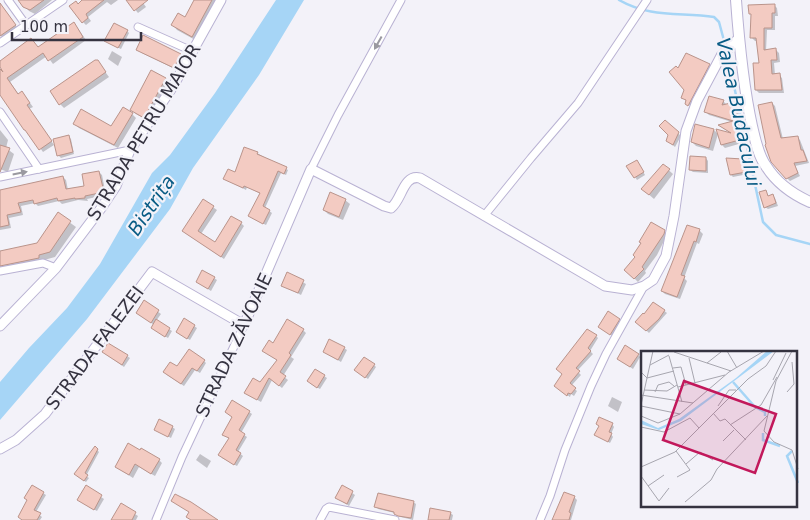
<svg xmlns="http://www.w3.org/2000/svg" width="810" height="520" font-family="'DejaVu Sans',sans-serif">
<style>
.water{fill:#a6d5f6}
.shadow{fill:#0003}
.lines{fill:none;stroke-linecap:round;stroke-linejoin:round}
.stream{stroke:#a6d5f6;stroke-width:2.5}
.building{fill:#f3cbc2;stroke:#ba948b}
.minor-casing{stroke:#b9b2d3;stroke-width:9}
.tertiary-casing{stroke:#b9b2d3;stroke-width:11}
.secondary-casing{stroke:#b9b2d3;stroke-width:12}
.minor{stroke:#fff;stroke-width:7}
.tertiary{stroke:#fff;stroke-width:9}
.secondary{stroke:#fff;stroke-width:10}
.oneway{fill:#9a99a0}
.labels{text-anchor:middle;stroke-width:4.5;stroke-linejoin:round;paint-order:stroke}
.street-label{font-size:18px;fill:#353340;stroke:#f3f2f9}
.water-label{font-size:19px;font-style:italic;fill:#085b84;stroke:#f3f2f9}
.inset-river{fill:none;stroke:#a6d5f6;stroke-width:2.5}
.inset-road{fill:none;stroke:#a7a6af;stroke-width:1}
.view{fill:#c2185b;fill-opacity:0.15;stroke:#c2185b;stroke-width:2.5}
.inset-edge{fill:none;stroke:#353340;stroke-width:2.5}
</style>
<rect width="100%" height="100%" fill="#f3f2f9"/>
<path class="water" d="M276,0H304L259,75L193,168L170,209L87,319L0,420V382L29,348L67,308L100,264L152,173L170,155L215,93Z"/>
<g class="shadow">
<path d="M19,0H52L35,14L29,11Z"/>
<path d="M84,0H118L111,5L107,2L88,17L91,21L86,25L83,22L78,5Z"/>
<path d="M127,0H141L146,7L138,13Z"/>
<path d="M195,0H220L197,41L177,30L173,25L185,18Z"/>
<path d="M0,4L19,30L5,40L0,35Z"/>
<path d="M774,5L777,8L778,16H775V30H767L766,51L776,50L779,53L780,62L774,63L775,75H779L782,78L784,93H759L756,90L760,64L758,41H755L752,38V15L750,13Z"/>
<path d="M74,23L86,40L53,64L47,56L10,82L19,95L22,93L25,96L33,107L29,109L54,145L43,152L0,93V76L5,72L0,62L38,49Z"/>
<path d="M127,31L129,33L121,49L108,43Z"/>
<path d="M144,37L181,55L185,59L179,71L142,53L138,49Z"/>
<path d="M112,51L122,57L118,66L108,59Z"/>
<path d="M97,61L109,77L64,108L60,104Z"/>
<path d="M709,65L711,67L691,107L683,97L686,89L679,70Z"/>
<path d="M165,79L169,83L149,121L136,114L132,110Z"/>
<path d="M723,101L727,105L734,104L738,107L740,117H737L743,138L749,141L725,148L722,145L733,135L720,126L732,122L709,115L706,112Z"/>
<path d="M772,103L775,106L783,139L797,137L800,140L809,163L795,166L800,176L790,181L787,178Z"/>
<path d="M132,114L136,118L118,148L79,128L75,124L111,127Z"/>
<path d="M665,121L681,136L675,147L670,143L669,135Z"/>
<path d="M696,125L714,130L718,134L713,151L696,146L692,142Z"/>
<path d="M0,130L8,140L6,148L14,154L8,172L0,169Z"/>
<path d="M68,136L71,139L74,154L61,158L58,155Z"/>
<path d="M257,153L288,170L286,175L281,173L265,208L272,213L266,225L252,218L261,194L247,187L246,190L225,179L236,174Z"/>
<path d="M706,158L708,161V173L693,172L690,170Z"/>
<path d="M743,160L745,162L748,174L733,177L731,175Z"/>
<path d="M639,164L645,175L637,180L628,166Z"/>
<path d="M663,165L673,174L654,199L647,193Z"/>
<path d="M99,172L102,175L106,195L87,199L88,201L78,200L62,204L59,201L38,206L35,203L21,206L23,215L9,218L11,228L0,230V191L63,177L66,180L68,190L86,187Z"/>
<path d="M765,191L769,197L772,195L775,198L778,206L768,209L765,207Z"/>
<path d="M345,200L350,204L343,220L328,214L324,210Z"/>
<path d="M204,201L217,210L201,234L216,244L241,223L244,226L224,259L183,231Z"/>
<path d="M58,214L76,227L55,257L0,272V252L38,244Z"/>
<path d="M688,226L700,231L703,234L699,244L697,243L684,278L687,281L680,299L665,294L662,291Z"/>
<path d="M664,231L667,235L657,255L645,271L646,273L638,282L629,273Z"/>
<path d="M288,274L306,284L301,295L283,286Z"/>
<path d="M214,278L217,280L211,291L197,282Z"/>
<path d="M145,302L161,314L156,321L172,331L168,338L155,330L152,328L154,325L140,315Z"/>
<path d="M654,303L667,313L649,333L637,322Z"/>
<path d="M619,320L621,322L613,336L602,329Z"/>
<path d="M194,326L197,328L190,340L180,334Z"/>
<path d="M303,330L306,333L291,357L294,359L283,376L288,380L282,388L272,380L261,402L249,395L278,361L267,353L273,344Z"/>
<path d="M596,336L598,338L590,351L593,354L577,371L581,375L571,386L577,391L574,396L571,394L570,397L558,388Z"/>
<path d="M344,348L347,350L341,362L324,352Z"/>
<path d="M106,354L127,356L130,358L124,367Z"/>
<path d="M638,355L640,357L633,369L621,361Z"/>
<path d="M204,361L206,363L200,373L195,370L184,386L167,375L178,368Z"/>
<path d="M374,365L376,367L368,379L358,372Z"/>
<path d="M324,376L327,378L320,389L311,384Z"/>
<path d="M612,397L622,402L618,412L608,406Z"/>
<path d="M226,412H249L252,414L241,433L247,437L238,452L243,456L237,466L222,458L230,439L224,435L233,417Z"/>
<path d="M612,424L614,427L611,434L613,437L610,443L596,435Z"/>
<path d="M172,427L175,429L171,438L156,430Z"/>
<path d="M95,448L99,452L86,476L89,478L86,482L77,476Z"/>
<path d="M140,452L159,460L162,463L155,476L139,467L133,478L116,467Z"/>
<path d="M200,454L211,461L207,468L196,460Z"/>
<path d="M32,486L46,495L36,512L42,517L40,520H22Z"/>
<path d="M86,487L104,499L97,511L81,502Z"/>
<path d="M343,487L355,495L349,506L337,498Z"/>
<path d="M574,497L577,500L571,520H555Z"/>
<path d="M413,502L416,504L413,520L397,516L395,513L378,509L376,506Z"/>
<path d="M121,505L138,516L136,520H116Z"/>
<path d="M450,513L453,515L452,520H429Z"/>
</g>
<g class="lines">
<g class="stream">
<path d="M619,0C650,18 680,12 714,17L719,22L726,48"/>
<path d="M727,53L763,222L776,235L810,244"/>
</g>
</g>
<g class="building">
<path d="M18,0H44L30,10L23,7Z"/>
<path d="M82,0H104L86,14L88,18L82,23L69,6L76,1L78,4Z"/>
<path d="M126,0H148L134,11Z"/>
<path d="M194,0H212L192,37L171,25L178,13L185,17Z"/>
<path d="M0,3L16,25L0,36Z"/>
<path d="M775,4V13H772V28H764V50L776,48L777,60H771L772,74L780,73L782,90H755L753,63H759L756,38H750L751,14H749L748,5Z"/>
<path d="M74,22L83,37L48,61L43,53L7,78L18,94L22,91L30,103L27,105L52,141L39,150L25,130H24L0,95V69L3,72L0,67V61L31,38L38,47Z"/>
<path d="M114,23L128,30L118,48L104,41Z"/>
<path d="M143,35L181,54L174,68L136,50Z"/>
<path d="M686,53L710,64L688,106L685,104L686,100L681,98L684,90L669,72L676,66L678,68Z"/>
<path d="M95,60H98L106,72L59,105L50,91Z"/>
<path d="M151,70L166,78L144,118L130,110Z"/>
<path d="M709,96L724,100L722,105L735,102L737,114H735L741,136L747,138L721,145L716,129L731,133L718,125L733,121L704,112Z"/>
<path d="M772,102L781,138L798,136L801,150H803L807,161L794,163L798,173L786,179L771,162L765,145L766,144L758,105Z"/>
<path d="M123,107L133,113L114,145L73,124L81,109L111,126Z"/>
<path d="M665,120L679,132L673,145L666,141L668,135L659,126Z"/>
<path d="M695,124L714,129L709,148L691,142Z"/>
<path d="M69,135L73,152L57,156L53,139Z"/>
<path d="M0,145L10,148L0,172Z"/>
<path d="M244,147L258,152L257,154L287,167L284,174L278,171L263,206L270,210L263,224L248,216L260,193L244,186L243,188L223,179L228,169L235,172Z"/>
<path d="M690,156L706,157V171L689,170Z"/>
<path d="M726,158L743,159L746,172L730,175Z"/>
<path d="M637,160L644,172L634,178L626,166Z"/>
<path d="M663,164L670,169L649,195L641,189Z"/>
<path d="M99,171L104,192L85,196V198L75,199V198L58,201L57,198L34,204L33,200L18,203L21,212L7,215L9,225L0,227V190L63,176L66,189L84,186L82,174Z"/>
<path d="M766,190L768,196L773,194L776,203L764,208L759,192Z"/>
<path d="M330,192L346,199L339,217L323,210Z"/>
<path d="M203,199L214,206L198,231L215,242L231,216L242,222L221,257L182,231Z"/>
<path d="M58,212L71,221L50,252L39,255V258L0,266V251L37,243Z"/>
<path d="M651,222L665,230L664,234L642,267L644,269L634,279L624,270L635,257L633,255L641,243L639,242Z"/>
<path d="M687,225L700,229L696,242L694,241L681,275L685,276L677,297L661,291Z"/>
<path d="M202,270L215,277L208,289L196,282Z"/>
<path d="M287,272L304,280L298,293L281,286Z"/>
<path d="M144,300L159,310L151,323L136,313Z"/>
<path d="M653,302L665,310L659,319L646,331L635,322L643,313L644,314Z"/>
<path d="M608,311L620,319L610,335L598,327Z"/>
<path d="M184,318L195,325L187,339L176,332Z"/>
<path d="M156,319L170,328L165,337L151,328Z"/>
<path d="M287,319L304,329L289,353L291,355L280,372L286,376L279,386L269,378L257,400L244,393L253,378L260,382L277,360L262,351L269,340L273,343Z"/>
<path d="M587,329L597,335L588,348L591,351L576,368L580,371L570,383L576,388L571,394L568,393L567,396L554,386L562,374L556,369Z"/>
<path d="M329,339L345,347L338,360L323,352Z"/>
<path d="M108,343L128,355L122,365L102,352Z"/>
<path d="M625,345L639,354L630,367L617,359Z"/>
<path d="M189,349L205,360L197,371L192,368L181,384L163,372L170,362L177,366Z"/>
<path d="M364,357L375,364L365,378L354,370Z"/>
<path d="M315,369L325,375L317,388L307,381Z"/>
<path d="M232,400L250,411L239,430L245,434L236,450L241,453L234,465L218,455L229,438L222,435L232,417L225,412Z"/>
<path d="M599,417L613,423L609,432L612,433L608,442L594,435L599,426L596,424Z"/>
<path d="M159,419L173,426L168,437L154,430Z"/>
<path d="M128,443L140,450L141,448L160,459L151,474L135,464L129,475L115,467Z"/>
<path d="M95,446L98,449L85,473L88,475L84,481L74,474Z"/>
<path d="M32,485L44,492L34,510L41,513L37,520H22L18,517L27,500L24,498Z"/>
<path d="M86,485L102,495L94,510L77,500Z"/>
<path d="M342,485L353,491L347,504L335,498Z"/>
<path d="M564,492L575,496L569,512L571,513L569,520H552Z"/>
<path d="M378,493L414,501L411,518L398,516L394,514V512L374,507Z"/>
<path d="M175,494L191,502L218,520H191L186,517L189,512L171,501Z"/>
<path d="M121,503L136,512L132,520H111Z"/>
<path d="M430,508L451,512L449,520H428Z"/>
</g>
<g class="lines">
<g class="minor-casing">
<g id="minor">
<path d="M8,0L26,25"/>
<path d="M138,27L192,51"/>
<path d="M0,43L63,0"/>
<path d="M0,112L39,169"/>
<path d="M311,169L338,115L401,0"/>
<path d="M0,177L130,150"/>
<path d="M484,216L531,158L578,103L647,0"/>
<path d="M0,271L43,263L56,268"/>
<path d="M156,520L182,457L244,325"/>
<path d="M320,520L326,509L329,507L395,520"/>
<path d="M540,520L550,496L565,450L591,386L606,354L644,286"/>
</g>
</g>
<g class="tertiary-casing">
<g id="tertiary">
<path d="M0,326L56,268L102,207L116,186L130,150L172,88L221,0"/>
<path d="M0,449L16,440L45,414L152,272L244,325L311,169L384,206L391,208C402,200 403,174 420,178L605,286L632,290L644,286L653,280L666,256L674,216L686,131L697,101L721,56L738,39"/>
</g>
</g>
<g class="secondary-casing">
<path id="secondary" d="M736,0C739,42 743,85 752,126C755,139 758,155 766,166C776,182 792,194 810,202"/>
</g>
<use href="#minor" class="minor"/>
<use href="#tertiary" class="tertiary"/>
<use href="#secondary" class="secondary"/>
</g>
<defs><path id="oneway-solid" d="M-6-.8H1V-3.2L6.5 0L1 3.2V.8H-6Z" transform="scale(1.25)"/></defs>
<g class="oneway">
<use href="#oneway-solid" transform="translate(378 43) rotate(119)"/>
<use href="#oneway-solid" transform="translate(20 173) rotate(-11)"/>
</g>
<g class="labels">
<g class="street-label">
<text transform="translate(144 132) rotate(-59)" y="6">STRADA PETRU MAIOR</text>
<text transform="translate(234 345) rotate(-65)" y="6">STRADA ZĂVOAIE</text>
<text transform="translate(95 348) rotate(-53)" y="6">STRADA FALEZEI</text>
</g>
<g class="water-label">
<text transform="translate(739 112) rotate(78)" y="7">Valea Budacului</text>
<text transform="translate(151 205) rotate(-56)" y="7">Bistrița</text>
</g>
</g>
<g transform="translate(641 351)">
<rect width="156" height="156" fill="#f3f2f9"/>
<path d="M126,0H133L40,70L18,79L0,73V69L17,77L38,68L95,27Z" fill="#a6d5f6"/>
<path class="inset-river" d="M92,31L114,56L124,61V65M122,82V89L139,95M151,100L146,105L157,132"/>
<path class="inset-road" d="M86,0L96,17M151,0L135,30L123,80L133,91L151,99L157,118M33,1L90,20M28,5L41,51M48,7L54,32M66,12L80,1M9,14L28,4M32,17L40,16L45,34M0,21L6,27L33,20M132,29L145,2M37,36L84,24M3,39L26,40L36,34M14,41L17,34L28,31L33,35M146,41L153,33L151,11M0,44L52,52M0,54L12,0M0,55L39,63M77,55L88,39H95M72,62L79,70L84,68L105,89M0,65L17,72L39,63L88,21L123,0M89,74L120,54L136,26M0,76L23,81L49,67L58,77M82,90L93,79M35,100L49,119L36,126M45,113L59,101L72,109M0,116L34,101L107,28L125,15L135,0M0,125L18,150L28,137M7,135L23,124M44,151L70,129L76,118L126,65"/>
<path class="view" d="M43,30L135,63L114,122L22,89Z"/>
<rect width="156" height="156" class="inset-edge"/>
</g>
<path d="M12 32v8h129v-8" fill="none" stroke="#353340" stroke-width="2.5"/>
<text x="20" y="32" font-size="15" fill="#353340" stroke="#f3f2f9" stroke-width="4" paint-order="stroke">100 m</text>
</svg>
